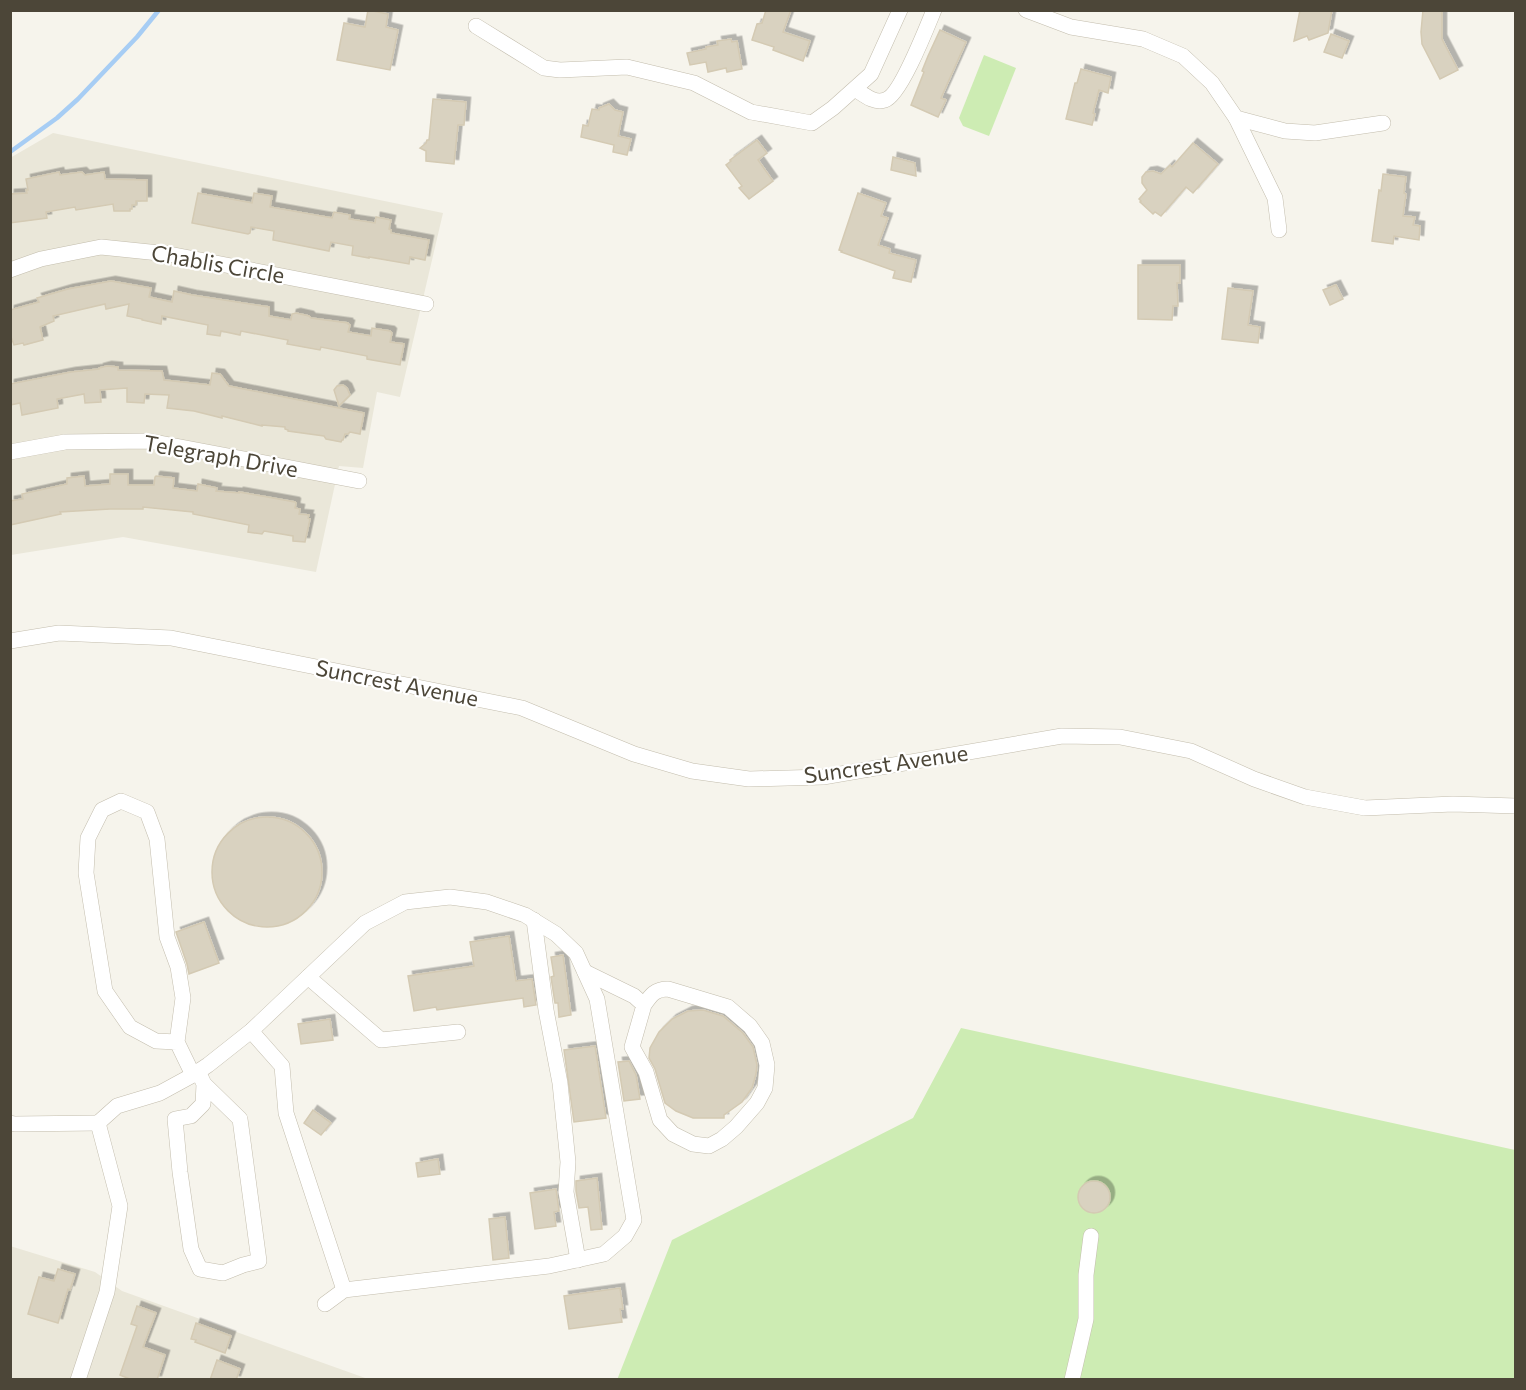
<svg xmlns="http://www.w3.org/2000/svg" width="1526" height="1390" font-family="Commissioner,sans-serif">
<style>
.residential{fill:#eae7d9}
.green{fill:#cdecb3}
.lines{fill:none;stroke-linecap:round;stroke-linejoin:round}
.stream{stroke:#a7cdf4;stroke-width:4.5}
.building{fill:#d9d2c0;stroke:#d4cab3;stroke-width:1.5;filter:url(#shadow)}
.minor-casing{stroke:#c3bdad;stroke-width:16}
.minor{stroke:#fff;stroke-width:15}
.labels{text-anchor:middle;stroke-width:4.5;stroke-linejoin:round;paint-order:stroke}
.street-label{font-size:22px;fill:#4c4638;stroke:#fff}
</style>
<defs>
<filter id="shadow"><feDropShadow dx="4.5" dy="-4.5" stdDeviation="0" flood-color="#0004"/></filter>
</defs>
<rect width="100%" height="100%" fill="#f6f4ec"/>
<g class="residential">
<path d="M53,133L443,213L400,397L377,392L363,468L339,466L316,572L123,537L11,555L10,158Z"/>
<path d="M10,1246L95,1272L122,1291L368,1379H11Z"/>
</g>
<g class="green">
<path d="M984,55L1016,68L989,136L963,126L959,118Z"/>
<path d="M961,1028L1515,1150V1379L617,1380L672,1240L913,1118Z"/>
</g>
<g class="lines">
<path class="stream" d="M10,152L57,118L78,99L137,37L159,10"/>
</g>
<g class="building">
<path d="M368,10L388,14L386,27L398,30L390,70L337,60L344,23L365,27Z"/>
<path d="M766,10H791L783,32L810,41L803,61L773,50L774,47L752,40L757,24L762,23Z"/>
<path d="M1300,10H1332L1328,33L1309,40L1307,36L1294,41Z"/>
<path d="M1423,10H1442V39L1458,70L1440,79L1422,44L1421,32Z"/>
<path d="M940,30L966,42L941,98L946,100L938,117L911,105L924,72L922,71L928,56Z"/>
<path d="M1331,34L1349,41L1342,58L1324,52Z"/>
<path d="M731,39L732,42L737,41L742,69L727,72L726,68L708,72L706,62L690,65L687,53L706,49V47L718,45L717,41Z"/>
<path d="M1081,69L1111,77L1108,93L1099,90L1093,113L1095,114L1092,125L1066,119L1075,83H1077Z"/>
<path d="M433,99L466,102L464,125H458L454,164L426,161V151L420,148L426,143L427,140H429Z"/>
<path d="M609,104L615,110L623,112L618,136L631,139L627,155L613,152L614,145L581,137L583,125L588,126L592,109L599,110V108Z"/>
<path d="M757,140L767,153L758,160L773,181L749,199L739,188L742,186L726,165L731,161L730,160Z"/>
<path d="M1193,143L1218,164L1193,193L1186,187L1161,216L1155,212L1153,214L1140,202L1141,201L1139,199L1147,190L1142,183V177L1146,172L1153,171L1161,174L1170,165L1172,167Z"/>
<path d="M893,157L915,163L916,176L891,170Z"/>
<path d="M59,172L60,175L82,172L85,175L104,172L105,179L147,180V201H136V205H132V209H130V211H114L113,204L76,210L75,207L46,212L47,218L10,223V194L27,193L26,190H28L26,179Z"/>
<path d="M1383,174L1406,177L1404,193L1406,194L1403,216L1415,217L1413,225L1420,226L1419,240L1394,236L1393,244L1372,241L1379,190L1381,191Z"/>
<path d="M198,193L252,203L254,193L272,196L270,207L332,218L334,212L350,215L349,219L375,223L376,217L391,220L389,229L391,230V233L429,240L425,260L410,257L409,264L369,257V258L352,255L353,246L331,242L329,251L273,240L274,231L251,227L250,233L248,234L192,223Z"/>
<path d="M858,193L886,203L881,216L888,218L878,245L890,249L889,253L916,260L911,282L893,278L895,271L841,252L842,251L839,250Z"/>
<path d="M1138,265H1180V283H1177L1178,306H1173L1172,320L1138,319Z"/>
<path d="M111,281L151,288L149,297L172,302L174,291L192,295L269,307V316L291,320L292,314L296,313L309,316L311,318L348,323V324L350,325L348,332L371,336L372,328L390,331L392,333L390,342L404,344L400,365L367,359V356L321,347L320,350L304,347L287,344L288,340L241,331L240,335L221,331L220,336L207,334L208,325L162,316L161,324L142,320V319L127,316L129,304L106,309L105,304L53,316L54,321L40,327L43,340L24,345L23,343L14,345L10,334V310L39,302L37,298L68,289Z"/>
<path d="M1336,285L1343,299L1330,305L1323,290Z"/>
<path d="M1228,288L1253,291L1248,325L1260,327L1258,343L1222,339Z"/>
<path d="M107,366L118,367V370L162,371L164,380L210,385L212,373L220,374L229,386L364,413L360,434L350,432L348,434H345L343,440H342L341,442L326,439L324,436L288,431V430L285,429V427L262,425V426L222,416V418L194,411L167,408L169,395L145,394L144,403L127,402V388L100,390L101,402L85,403L84,394L57,399L58,408L22,415L20,403L10,405V384L71,372L99,369V368Z"/>
<path d="M343,385L347,388L350,395L339,406L334,390L337,386Z"/>
<path d="M110,474H128V485H154L155,477L156,476L174,478L173,488L197,491L198,484L217,488L216,491L239,493V492L295,502L296,503L295,508L300,509L299,514L309,515L308,518L310,519L305,542L293,541V536L264,531L262,534L248,532L249,525L193,514V512L143,507V509H110L60,512L61,514L10,525V501L23,499L22,494L67,484V478L84,476L85,486L110,484Z"/>
<circle cx="267" cy="872" r="55"/>
<path d="M204,922L219,963L189,974L187,964L176,932Z"/>
<path d="M509,936L516,981L532,979L536,1005L524,1007L523,998L450,1008L437,1010L436,1007L414,1011L408,976L474,966L470,942Z"/>
<path d="M563,955L571,1015L559,1017L558,1003H555L551,977L554,976L551,957Z"/>
<path d="M703,1010L723,1016L743,1033L753,1047L757,1065L756,1074L752,1088L742,1102L724,1115V1118H693L676,1111L665,1103L655,1069L649,1058L650,1048L659,1032L672,1019L688,1011Z"/>
<path d="M330,1019L333,1040L301,1044L298,1024Z"/>
<path d="M595,1046L606,1118L574,1122L564,1050Z"/>
<path d="M629,1061L636,1075L640,1099L624,1101L618,1062Z"/>
<path d="M313,1110L331,1123L321,1135L304,1123Z"/>
<path d="M438,1159L440,1174L418,1177L416,1163Z"/>
<path d="M597,1178L602,1229L591,1230L588,1207L579,1208L576,1191V1181Z"/>
<circle cx="1094" cy="1197" r="16"/>
<path d="M556,1189L559,1211L554,1212L556,1226L535,1229L530,1193Z"/>
<path d="M505,1217L509,1258L493,1260L489,1219Z"/>
<path d="M58,1269L75,1274L70,1290L68,1289L58,1323L28,1314L39,1277L54,1281Z"/>
<path d="M620,1288L623,1309H620L622,1322L569,1329L564,1296Z"/>
<path d="M137,1306L156,1313L143,1347L165,1355L157,1380H132L120,1375L137,1326L131,1324Z"/>
<path d="M196,1323L231,1336L225,1353L195,1342L196,1340L191,1339Z"/>
<path d="M217,1360L240,1369L236,1380H210Z"/>
</g>
<g class="lines">
<g class="minor-casing">
<g id="minor">
<path d="M1026,10L1071,27L1143,39L1183,56L1212,83L1236,118L1285,131L1315,133L1383,123"/>
<path d="M476,26L544,68L560,70L627,67L694,83L751,112L812,123L833,108L871,74L900,10"/>
<path d="M855,89C863,94 874,104 885,100C900,96 927,27 934,10"/>
<path d="M1236,118L1275,198L1279,230"/>
<path d="M10,270L41,259L101,247L169,254L426,304"/>
<path d="M10,452L65,442L149,441L359,481"/>
<path d="M10,641L59,633L171,638L522,708L634,754L692,771L749,779L823,777L1062,736L1120,737L1191,751L1254,779L1305,797L1365,808L1453,804L1516,806"/>
<path d="M534,920L546,1010L560,1083L568,1162L566,1192L578,1260"/>
<path d="M585,972L634,996L644,1005L632,1047L646,1072L660,1120L673,1134L693,1144L709,1146L722,1139L736,1127L757,1103L765,1088L767,1065L762,1043L750,1026L728,1007L668,989C655,989 651,995 644,1005"/>
<path d="M308,977L381,1040L458,1032"/>
<path d="M251,1031L282,1066L286,1113L344,1290"/>
<path d="M177,1042L156,1041L130,1027L105,991L86,873L88,838L102,810L121,801L147,812L157,839L167,937L178,967L183,998L177,1042L193,1075"/>
<path d="M198,1071L204,1084L240,1119L259,1261L243,1265L223,1273L200,1269L191,1249L180,1172L175,1119L191,1116L203,1104L204,1084"/>
<path d="M10,1123L15,1124L98,1123"/>
<path d="M98,1123L117,1106L160,1093L193,1075L208,1065L251,1031L365,923L405,902L450,897L487,902L525,915L556,934L576,953L597,999L634,1220L625,1236L604,1254L549,1266L344,1290L325,1304"/>
<path d="M78,1380L107,1292L120,1206L98,1123"/>
<path d="M1072,1380L1086,1319V1275L1091,1236"/>
</g>
</g>
<use href="#minor" class="minor"/>
</g>
<g class="labels">
<g class="street-label">
<text transform="translate(218 264) rotate(10)" y="8">Chablis Circle</text>
<text transform="translate(221 456) rotate(10)" y="8">Telegraph Drive</text>
<text transform="translate(397 683) rotate(11)" y="8">Suncrest Avenue</text>
<text transform="translate(886 764) rotate(-8)" y="8">Suncrest Avenue</text>
</g>
</g>
<rect width="1526" height="1390" fill="none" stroke="#4c4638" stroke-width="24"/>
</svg>
